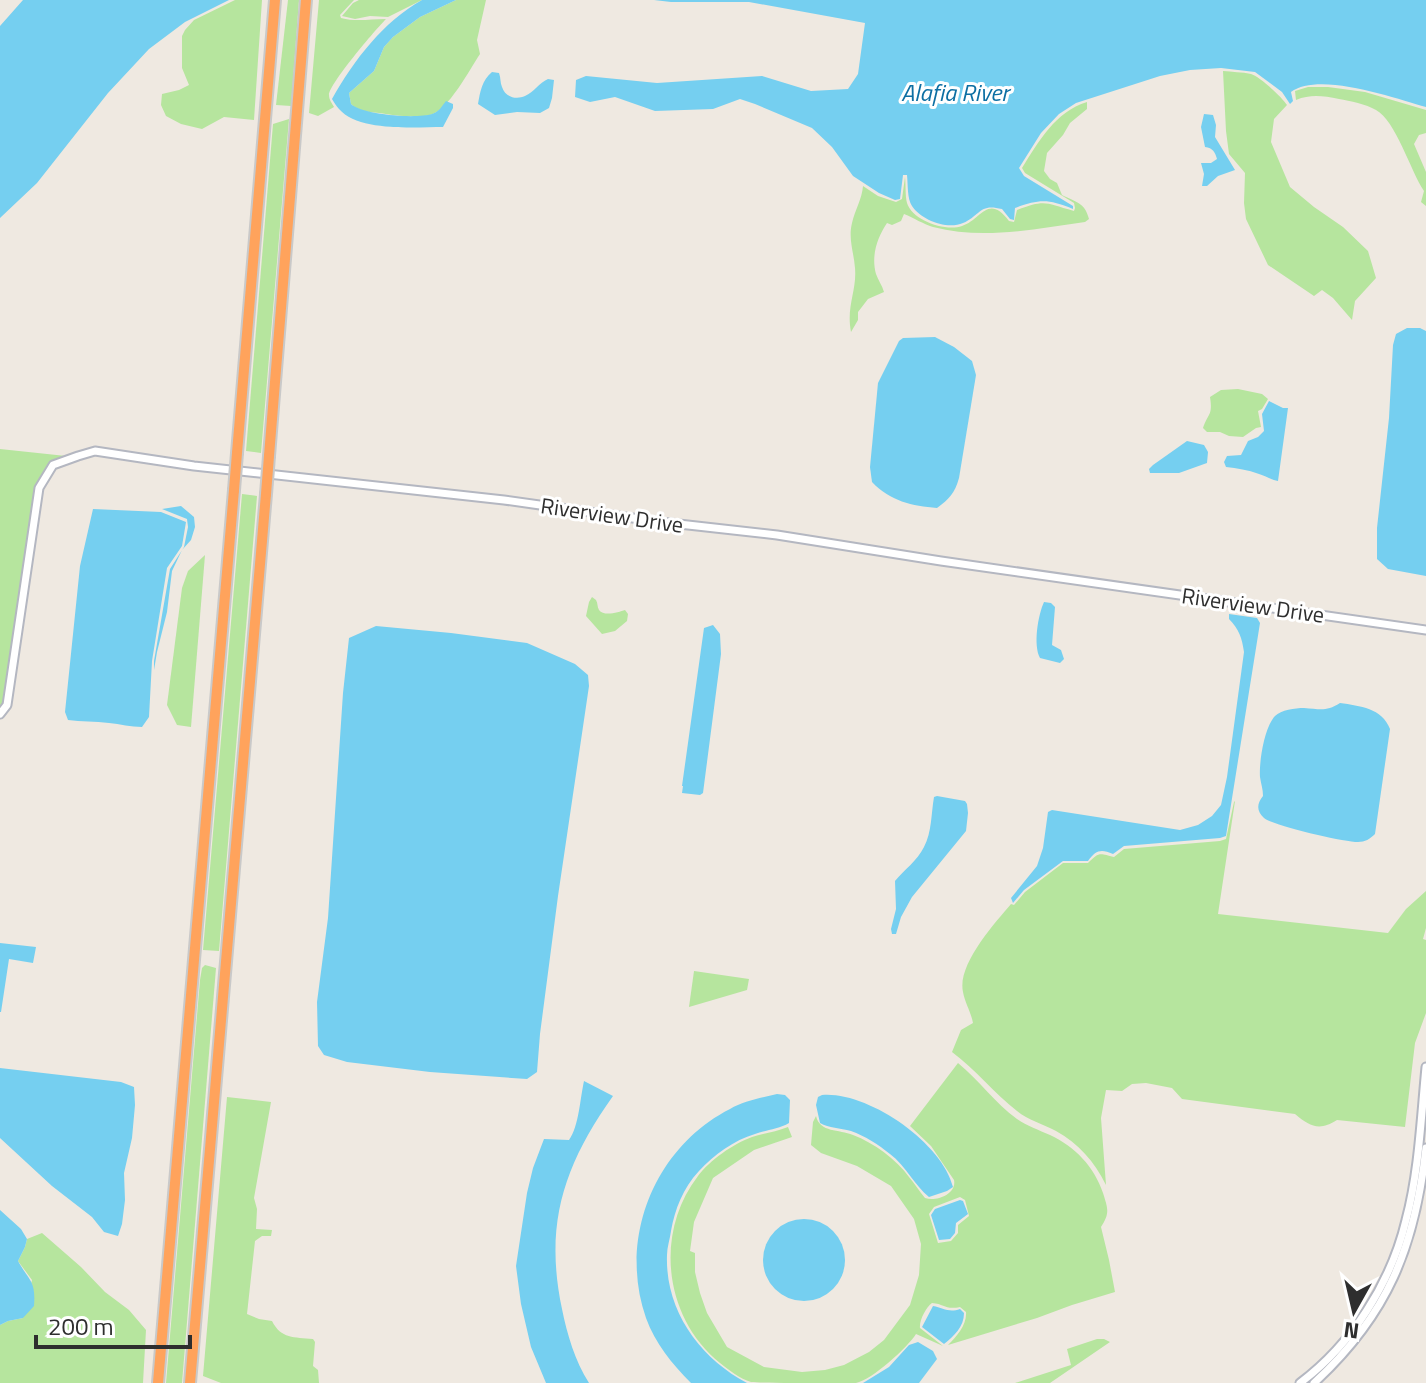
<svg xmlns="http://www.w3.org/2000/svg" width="1426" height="1383" font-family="'Titillium Web',sans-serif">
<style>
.green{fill:#b6e59e;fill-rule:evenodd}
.water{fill:#75cff0}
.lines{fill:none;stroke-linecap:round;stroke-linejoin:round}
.minor-casing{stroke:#b4b7c1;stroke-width:11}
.highway-casing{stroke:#c9c9c9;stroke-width:14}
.minor{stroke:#fff;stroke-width:7}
.highway{stroke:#ffa35c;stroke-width:10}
.highway-bridge-casing{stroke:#c9c9c9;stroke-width:14;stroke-linecap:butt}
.highway-bridge{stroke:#ffa35c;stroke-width:10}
.labels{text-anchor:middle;stroke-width:6;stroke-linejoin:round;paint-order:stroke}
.street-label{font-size:22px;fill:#2e2e2e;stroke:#fff}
.water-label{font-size:24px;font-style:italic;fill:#0d6fa3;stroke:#fff}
</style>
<rect width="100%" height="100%" fill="#efe9e1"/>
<g class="green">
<path d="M235,0H262L254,120L224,117L202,129L181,124L166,116L161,105L162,94L179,90L189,85L182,68V36L185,30L194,20Z"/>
<path d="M288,0H299L291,106L276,105Z"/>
<path d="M319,0H354L340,15L341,18C356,22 370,19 386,19C376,29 329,84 329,95C329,100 332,103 334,107L318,116L309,113Z"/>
<path d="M359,0H422L388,17L370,16L355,19L342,16L353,3Z"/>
<path d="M456,0H486L477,40L480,54C470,69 448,111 430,115C417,118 399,116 386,114C374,112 360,113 351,104L349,93L374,71L384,47L393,37L420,17Z"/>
<path d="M1223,71C1232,72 1242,72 1251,74C1259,76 1282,97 1287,105L1274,119L1271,142L1290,187L1314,207L1343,227L1368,251L1376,278L1355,301L1352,320L1333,298L1322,290L1314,296L1268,265L1246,219L1244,203L1245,173L1229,154L1226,131Z"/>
<path d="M1308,87H1328L1365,92L1426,110V133L1419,135L1414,144L1426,172V206L1421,202L1424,191C1410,170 1396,121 1376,110C1366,104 1350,101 1339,99C1323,96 1311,94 1296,100L1295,91Z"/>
<path d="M1087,102V109L1070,123L1063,135L1047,153L1044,171L1050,179L1057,183L1062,195C1075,202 1085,202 1089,219L1085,222C1035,229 983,240 933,227C923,224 914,218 904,214L901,221L892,225L887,223C877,238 871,256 876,274C878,280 882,285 884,292L868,299L858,312V320L851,332C846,306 857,291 855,268C854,253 848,239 852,223C855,210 862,199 863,186L878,196L896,202L902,199L905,177C906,185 905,195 907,203C912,220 945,232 962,226C981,220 988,193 1009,221L1014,222L1017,210C1046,199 1045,203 1074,211L1075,208L1074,203L1025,173L1022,168C1039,141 1055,112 1087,102Z"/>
<path d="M289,119L261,453L246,451L273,124Z"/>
<path d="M1238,389L1262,394L1268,399L1262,409L1258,411L1261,427L1256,428L1243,437L1229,436L1220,432H1207L1203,428C1208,413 1213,416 1210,397L1221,390Z"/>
<path d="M0,449L66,456L52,463L33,498L5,704L0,710Z"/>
<path d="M242,494L257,496L219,951L203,950Z"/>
<path d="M205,555L191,727L177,725L167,705L182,588L188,571Z"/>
<path d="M592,597L596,600C598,603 597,607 599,610C604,617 619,612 625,610L628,614L627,621L615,631L602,634L586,616L589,602Z"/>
<path d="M1235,801L1218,914L1388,933L1406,909L1426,891V928L1423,939L1426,940V1013L1415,1043L1405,1127L1337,1120C1320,1131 1310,1127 1295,1114L1182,1099L1172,1088L1146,1083L1132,1084L1122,1091L1106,1090L1101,1118L1106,1185C1094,1161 1079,1144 1056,1131C1043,1124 1028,1120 1017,1111C994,1093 976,1070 952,1052L961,1030L973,1023C971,1012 965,1003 963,992C957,965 994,924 1011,904L1014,905L1025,892L1063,863H1088C1099,852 1099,853 1114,857L1124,849L1220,841L1226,839L1234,802Z"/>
<path d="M205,965L216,968L182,1383H166L200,980L202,968Z"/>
<path d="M694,971L749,979L747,990L689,1007Z"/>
<path d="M958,1063C979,1080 995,1103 1017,1119C1027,1126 1039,1130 1050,1135C1075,1147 1094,1166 1103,1193C1108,1209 1110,1213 1101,1227L1109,1260L1115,1292L1072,1305L1037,1318L948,1345C957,1336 967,1325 966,1312L960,1307C945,1310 945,1304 932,1303C926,1307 919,1321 920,1328L943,1346L916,1334C908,1347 872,1380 856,1383C844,1383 830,1383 819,1383C802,1383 765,1383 751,1382C740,1379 729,1370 720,1363C664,1318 654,1233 698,1176C710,1160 733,1144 752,1137C764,1133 776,1132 788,1127L792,1137L754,1150L713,1178L694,1222L690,1251L695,1253V1272L700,1293L707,1313L727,1347L764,1367L802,1372L825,1370L844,1365L869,1352L884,1340L910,1305L919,1275L921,1244L914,1219L891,1186L857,1166L821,1153L811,1145L813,1122L816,1116C820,1133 839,1129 853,1135C874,1143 896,1159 909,1177C915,1184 919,1191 925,1198C936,1202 957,1194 954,1180L931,1146L910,1126ZM960,1197L965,1200L969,1216L958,1225V1233L951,1241L938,1243L929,1214L934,1207Z"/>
<path d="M227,1097L271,1102L254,1198L257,1209L256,1229L272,1230L271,1236H262L255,1241L247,1314L259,1319L272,1321C281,1339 294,1337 313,1339L315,1342L313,1366L318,1370L319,1383H221L203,1376Z"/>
<path d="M42,1233L81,1267L105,1292L129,1310L146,1330L143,1383H0V1325L8,1321L23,1318L32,1280L18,1261L25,1247L27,1239Z"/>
<path d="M1097,1339H1104L1110,1342L1050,1383H1015L1071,1365L1067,1349Z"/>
</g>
<g class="water">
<path d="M23,0H229L185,22L149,49L108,93L37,183L0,218V26Z"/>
<path d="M422,0H456L420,17L393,37L384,47L374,71L349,93L351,104C363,115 416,119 432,114C439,112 442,106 446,101L453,104V108L443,127C415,127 359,132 339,109C336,106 334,102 332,99C354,60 383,22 422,0Z"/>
<path d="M654,0H1426V107C1394,98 1319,71 1291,92L1293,101L1290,104L1282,92L1255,72L1221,68L1190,70L1160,76L1076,103L1059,114L1041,133L1019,168L1024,176L1073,206V209C1048,199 1040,199 1015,208L1014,220L1010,219L1002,209C979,203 981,215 963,223C947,230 921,220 912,206C907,199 908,184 907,175H903L900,199L895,200L879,193L853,176L832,147L812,128L755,104L740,99L713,109L655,111L615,97L590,102L575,97L576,80L586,76L657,83L762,76L811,91L848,89L858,74L865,23L749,2H671Z"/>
<path d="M492,72L499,73C501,78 500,83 502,87C505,97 516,100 525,96C534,92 539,83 548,79L554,80L552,98L549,108L540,113L517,112L495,115L478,104C480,92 482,80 492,72Z"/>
<path d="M1204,114L1213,115L1216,125L1215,137L1235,170L1218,176L1207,186H1202L1204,174L1201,163H1211L1217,159C1215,152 1213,148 1205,147L1201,127Z"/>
<path d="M1407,328H1420L1426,331V576L1388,569L1377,559V528L1389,418L1393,345L1396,334Z"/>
<path d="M935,337L954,347L972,361L976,375L959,478C955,493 949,499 937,508C912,506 890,501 872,482L870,467L878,383L899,341L903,338Z"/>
<path d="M1269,401L1283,408H1288L1278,481C1271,480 1266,476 1259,474C1248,470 1237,468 1226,467L1224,462L1227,456L1241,455L1248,441L1258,437L1264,431L1262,414Z"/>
<path d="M1187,441L1204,445L1208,452L1207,463L1179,473H1150L1149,469L1153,465Z"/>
<path d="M181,506L194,517L195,527L191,540L182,550L172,571L167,612L157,652L154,670V661L170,569L184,547L188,527L187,519L162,509Z"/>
<path d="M93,509L161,512L186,522L182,546L167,568L152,661L149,717L142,727C131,727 120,724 109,723C95,721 81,722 68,720L65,712L80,566Z"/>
<path d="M1044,602L1051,603L1055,607L1052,645L1061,650L1064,659L1060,663L1040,658C1033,645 1038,615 1044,602Z"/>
<path d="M1229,614L1257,618L1260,623L1226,836L1220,838L1124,846L1113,854C1101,849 1096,850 1088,861H1063L1024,890L1013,903L1011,898L1037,866L1043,848L1048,812L1052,810L1180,830L1198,825L1212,816L1221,805L1227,777L1244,652C1242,638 1239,629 1229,619Z"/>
<path d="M713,625L720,634L721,654L703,793L700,795L682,793L683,786H682L704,628Z"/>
<path d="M376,626L451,633L527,643L575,664L588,675L589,686L558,896L540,1034L537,1072L527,1079L430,1072L347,1062L324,1055L318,1046L317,1002L328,918L343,693L349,638Z"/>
<path d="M1340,703C1360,706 1382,708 1390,729L1375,834C1370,839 1365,842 1358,842C1344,842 1274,826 1264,818C1256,811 1257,803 1263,796C1263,789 1261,784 1260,777C1259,762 1264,728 1275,716C1281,710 1295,708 1304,708C1320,709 1326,712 1340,703Z"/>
<path d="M937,796L965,801L967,804L968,813L966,831L912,897L901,917L896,934H892L891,929L896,909L895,881C904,870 917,861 924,847C932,832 931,814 934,797Z"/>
<path d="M0,943L36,947L33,963L9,959L1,1012H0Z"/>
<path d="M0,1068L121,1082L134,1087L135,1105L132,1138L124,1173L125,1200L122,1224L118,1236L104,1232L92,1217L52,1186L0,1138Z"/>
<path d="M584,1081L613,1096C564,1165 544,1224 562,1309C567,1334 575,1361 589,1383H546L531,1347L521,1304L516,1266L527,1193L533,1168L544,1139L569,1140C579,1126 580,1099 584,1081Z"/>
<path d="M777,1094L785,1095L790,1100L789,1123C779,1129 766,1130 755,1134C734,1140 714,1155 699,1171C683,1188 675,1209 671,1231C670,1239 667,1247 667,1255C665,1311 700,1358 747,1383H691C672,1364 655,1343 646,1318C618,1238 655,1147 730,1109C744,1101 761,1098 777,1094Z"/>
<path d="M822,1095C867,1091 942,1142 953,1187L947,1191L929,1197C915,1186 906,1166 890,1154C879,1145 865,1136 851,1131C840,1128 829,1128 820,1123L816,1105L818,1097Z"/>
<path d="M960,1200L963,1201L968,1214L956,1223L955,1233L950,1239L939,1240L931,1215L935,1209Z"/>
<path d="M0,1210L21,1229L27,1239L25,1247L18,1261C29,1281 36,1280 34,1306L23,1318L8,1321L0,1325Z"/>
<circle cx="804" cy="1260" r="41"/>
<path d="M933,1306C943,1308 949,1313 960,1309L964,1313C964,1327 954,1336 944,1344L922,1327Z"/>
<path d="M918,1342L933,1351L937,1359L919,1383H863L889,1367L909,1345Z"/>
</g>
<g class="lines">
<g class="minor-casing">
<g id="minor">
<path d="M0,714L7,705L39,488L53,465L78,456L95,451L194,466L504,500L661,522L777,535L941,561L1426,630"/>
<path d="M1300,1383C1352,1344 1391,1283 1406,1220C1419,1171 1421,1118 1426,1067"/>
<path d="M1314,1383C1388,1315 1415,1247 1426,1148"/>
</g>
</g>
<g class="highway-casing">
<g id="highway">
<path d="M237,453L275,0"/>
<path d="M269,456L306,0"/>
<path d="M158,1383L234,490"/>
<path d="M190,1383L266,494"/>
</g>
</g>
<use href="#minor" class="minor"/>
<use href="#highway" class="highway"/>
<g class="highway-bridge-casing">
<g id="highway-bridge">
<path d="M234,490L237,453"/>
<path d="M266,494L269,456"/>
</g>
</g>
<use href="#highway-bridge" class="highway-bridge"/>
</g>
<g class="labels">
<g class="street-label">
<text transform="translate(612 515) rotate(8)" y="8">Riverview Drive</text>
<text transform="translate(1253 605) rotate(8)" y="8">Riverview Drive</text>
</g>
<g class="water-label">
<text x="955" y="101">Alafia River</text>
</g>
</g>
<g transform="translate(1354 1311) rotate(188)" stroke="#ffffff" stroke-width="6" paint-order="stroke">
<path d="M0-6L14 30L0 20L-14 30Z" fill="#2e2e2e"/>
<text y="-12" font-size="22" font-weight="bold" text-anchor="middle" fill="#2e2e2e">N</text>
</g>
<path d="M36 1335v12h154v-12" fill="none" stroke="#2e2e2e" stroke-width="4"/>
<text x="48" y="1335" font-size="24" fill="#2e2e2e" stroke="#ffffff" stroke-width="6" paint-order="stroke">200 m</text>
</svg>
